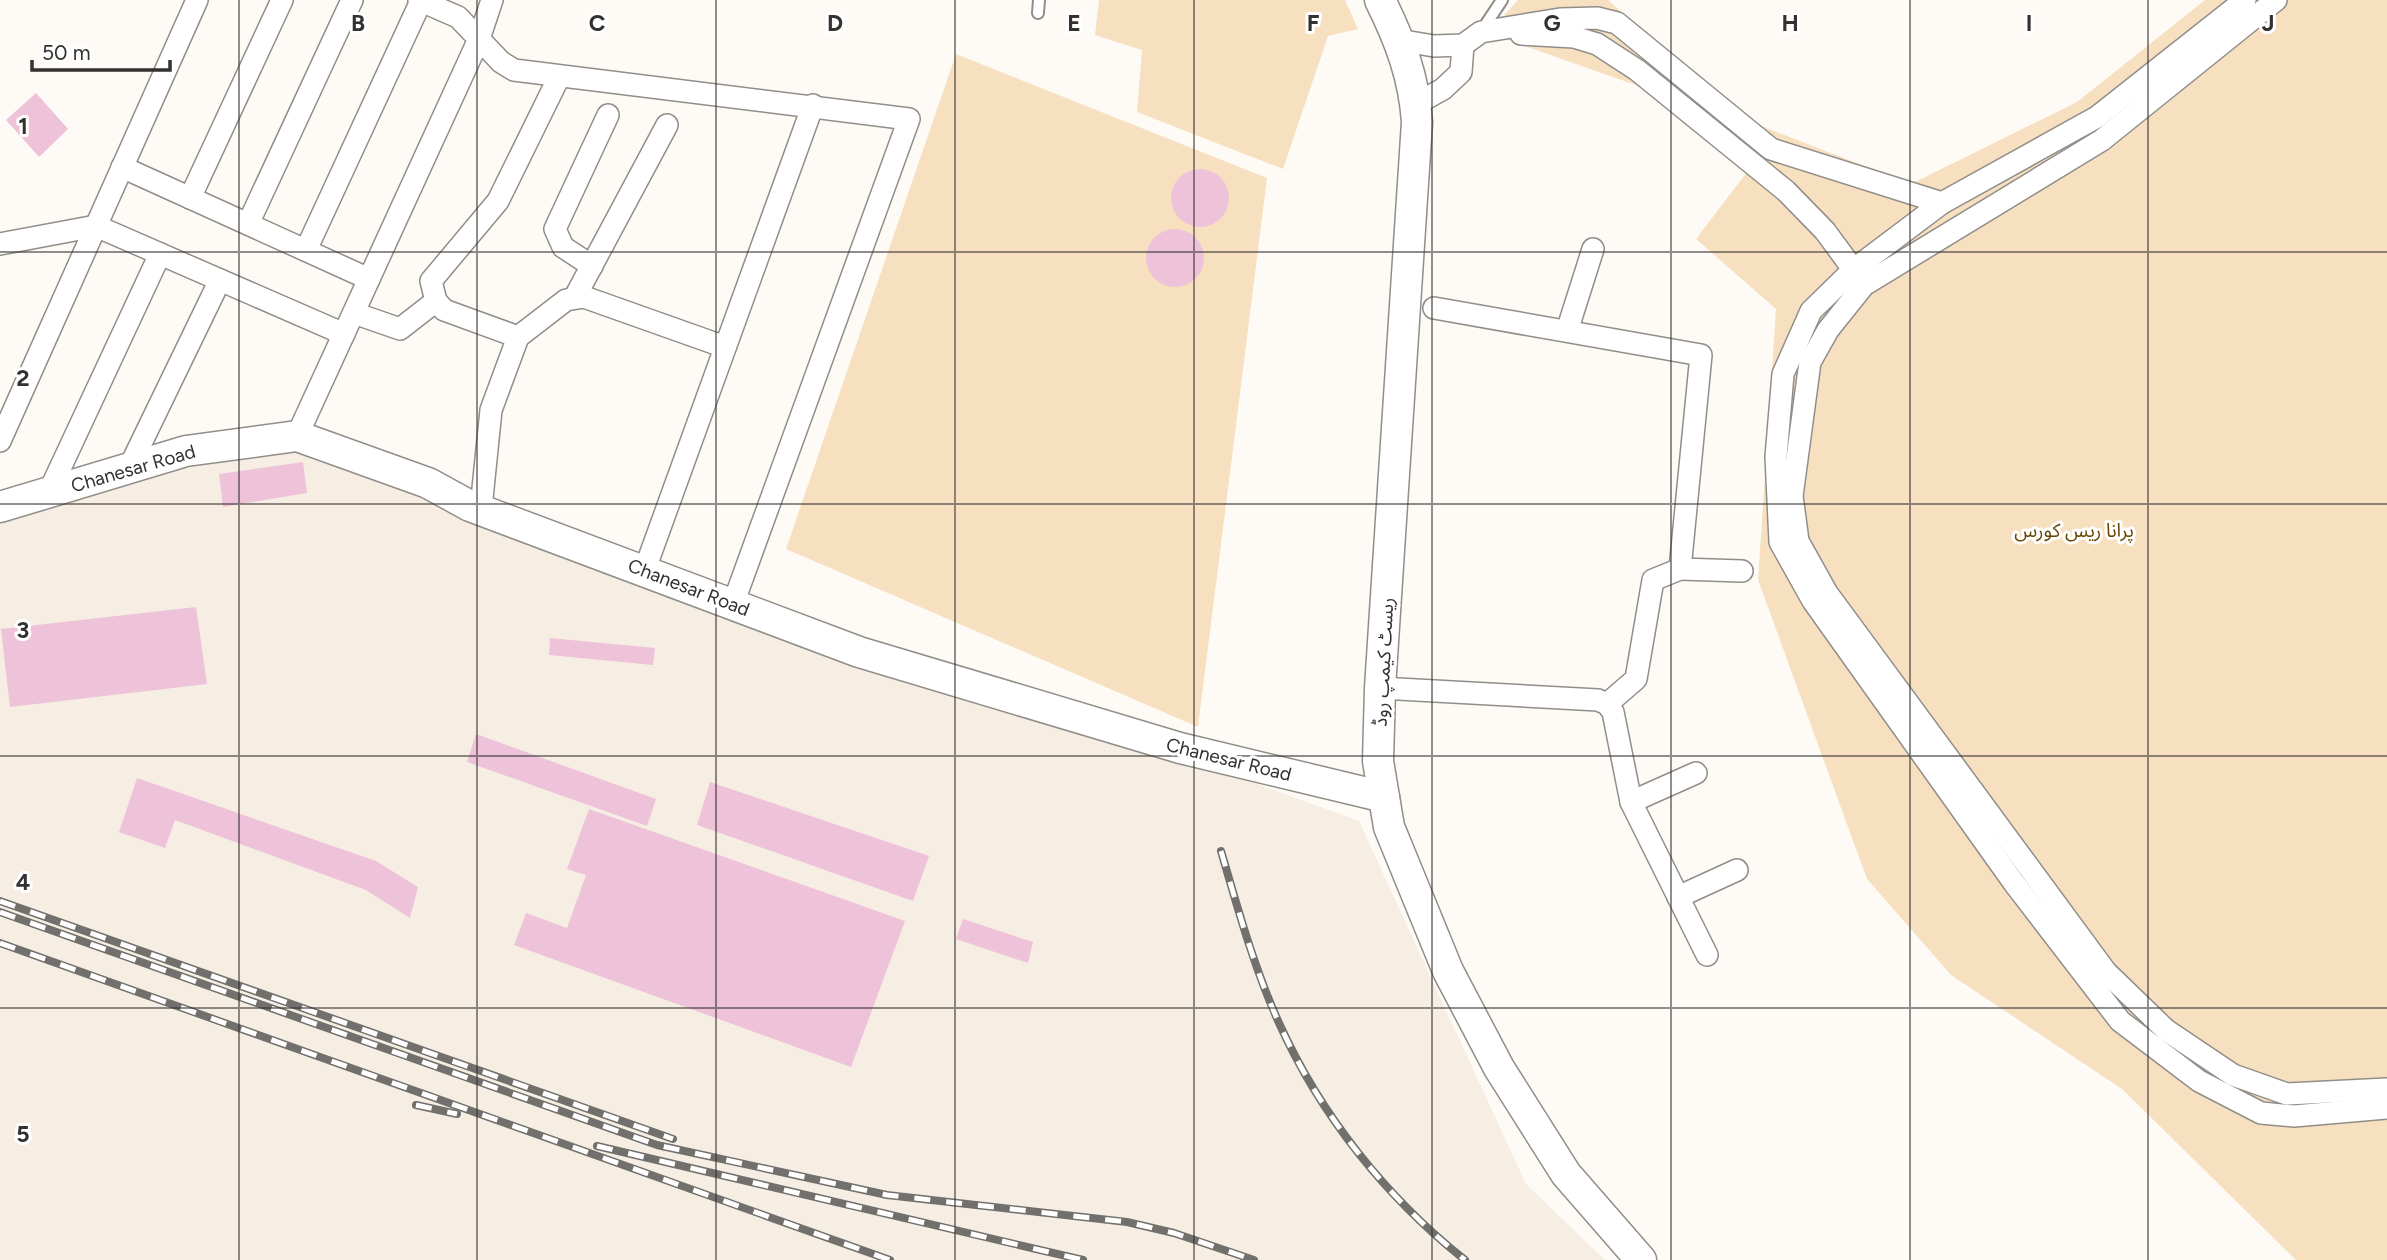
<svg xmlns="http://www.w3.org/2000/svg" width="2387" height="1260" font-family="Figtree,'Noto Sans Arabic',sans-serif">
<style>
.built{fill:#f6eee3}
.green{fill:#f7e0c0}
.building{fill:#eec2d9}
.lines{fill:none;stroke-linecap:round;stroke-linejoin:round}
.lane-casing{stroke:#918d89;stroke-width:14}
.street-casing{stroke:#918d89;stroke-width:24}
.secondary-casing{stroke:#918d89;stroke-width:33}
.lane{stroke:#fff;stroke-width:10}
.street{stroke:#fff;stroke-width:21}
.secondary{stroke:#fff;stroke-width:30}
.rail-casing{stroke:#72706d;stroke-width:8}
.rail{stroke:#fff;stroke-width:5;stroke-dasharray:16;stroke-linecap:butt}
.grid{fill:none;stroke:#333230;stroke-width:2;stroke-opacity:0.55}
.labels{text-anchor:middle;stroke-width:6;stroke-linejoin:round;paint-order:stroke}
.street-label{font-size:19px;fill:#333230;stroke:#fff}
.park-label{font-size:19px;fill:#674500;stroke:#fff}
.grid-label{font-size:23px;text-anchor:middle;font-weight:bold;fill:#333230;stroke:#fff;stroke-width:6;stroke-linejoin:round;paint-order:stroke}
</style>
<rect width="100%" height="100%" fill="#fefaf5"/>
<path class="built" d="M297,436L1359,821L1526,1184L1605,1260H0V507Z"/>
<g class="green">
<path d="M1099,0H1345L1358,29L1328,36L1283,169L1137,112L1142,50L1095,35Z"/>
<path d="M1518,0H1608L1746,120L1911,184L2077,102L2205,0H2387V1260H2296L2122,1089L1951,975L1867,879L1758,580L1776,309L1696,239L1747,172L1647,89L1488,33Z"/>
<path d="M956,54L1267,178L1198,727L786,549Z"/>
</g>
<g class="building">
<path d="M36,93L68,129L39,157L6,120Z"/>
<circle cx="1200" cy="198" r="29"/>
<circle cx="1175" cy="258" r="29"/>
<path d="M303,462L307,493L223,507L219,474Z"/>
<path d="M196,607L207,684L10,707L1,629Z"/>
<path d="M550,638L655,648L653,665L549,655Z"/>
<path d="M476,734L656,799L647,826L467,762Z"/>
<path d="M137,778L376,861L418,887L410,918L366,890L175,820L165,848L119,832Z"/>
<path d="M710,782L929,856L913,901L697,825Z"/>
<path d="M589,809L905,921L851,1067L514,945L526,913L567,928L586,875L567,869Z"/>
<path d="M963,919L1033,942L1028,963L956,939Z"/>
</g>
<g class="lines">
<g class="lane-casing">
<g id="lane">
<path d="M1038,13L1039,0"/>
<path d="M1482,30L1502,0"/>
</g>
</g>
<g class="street-casing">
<g id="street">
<path d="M419,0L458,17L501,62L514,70L909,119L733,604"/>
<path d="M2245,0L2097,117L1942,203L1853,270L1811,311L1783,374L1776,457L1780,542L1813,601L2014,883L2120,1021L2199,1081L2261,1113L2294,1116L2387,1108"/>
<path d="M2276,0L2102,140L1864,285L1828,330L1810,362L1792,496L1798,541L1827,593L2106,972L2166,1030L2233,1075L2287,1094L2387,1089"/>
<path d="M1521,34L1574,37L1597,44L1637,70L1786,191L1825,231L1861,280"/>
<path d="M1398,40L1434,46L1463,45L1481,32L1560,19L1597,18L1617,23L1771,149L1942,203"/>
<path d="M559,77L498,201L431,281L436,301L444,310L518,337L566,300L584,297L725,347"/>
<path d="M1416,104L1443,89L1461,72L1463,45"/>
<path d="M122,167L369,279"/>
<path d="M190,198L282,0"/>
<path d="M248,224L352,0"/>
<path d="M0,244L96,226L344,334"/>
<path d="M306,250L421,1"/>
<path d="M592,266L563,247L555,229L608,115"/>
<path d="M575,297L667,125"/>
<path d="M1434,308L1701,355L1680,569L1653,580L1636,679L1607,704"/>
<path d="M354,313L400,329L436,301"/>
<path d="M1567,331L1593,249"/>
<path d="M297,436L479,39L492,0"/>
<path d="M0,441L197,0"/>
<path d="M129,468L220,280"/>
<path d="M49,492L160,254"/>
<path d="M481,508L491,410L518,337"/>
<path d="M645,569L813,105"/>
<path d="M1680,569L1742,571"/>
<path d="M1380,688L1598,700L1607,704L1613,712L1631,802L1707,955"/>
<path d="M1631,802L1696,773"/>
<path d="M1678,897L1737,870"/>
</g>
</g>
<g class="secondary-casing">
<g id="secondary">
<path d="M1380,0C1400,40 1414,77 1417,122L1380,688L1378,761L1389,827L1448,971L1499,1068L1566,1174L1641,1260"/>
<path d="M0,507L186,451L297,436L428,483L470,506L859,652L1180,748L1384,797"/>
</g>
</g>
<use href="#lane" class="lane"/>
<use href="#street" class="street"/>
<use href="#secondary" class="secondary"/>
<g class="rail-casing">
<g id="rail">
<path d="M1221,851C1238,909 1254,968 1279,1023C1321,1116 1386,1197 1465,1260"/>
<path d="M0,901L673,1139"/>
<path d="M0,912L657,1145L887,1195L1127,1222L1174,1233L1254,1260"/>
<path d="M0,943L890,1260"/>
<path d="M416,1105L457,1114"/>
<path d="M597,1146L1083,1260"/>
</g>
</g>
<use href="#rail" class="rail"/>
</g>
<path class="grid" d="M239,0V1260M477,0V1260M716,0V1260M955,0V1260M1194,0V1260M1432,0V1260M1671,0V1260M1910,0V1260M2148,0V1260M0,252H2387M0,504H2387M0,756H2387M0,1008H2387"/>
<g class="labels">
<g class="street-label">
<text transform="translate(133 468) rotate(-16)" y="7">Chanesar Road</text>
<text transform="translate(689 587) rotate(21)" y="7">Chanesar Road</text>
<text transform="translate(1383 662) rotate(-87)" y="7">ریسٹ کیمپ روڈ</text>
<text transform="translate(1229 759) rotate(14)" y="7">Chanesar Road</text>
</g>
<g class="park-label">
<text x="2074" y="537">پرانا ریس کورس</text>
</g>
</g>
<g class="grid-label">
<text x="358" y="31">B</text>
<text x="597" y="31">C</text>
<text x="835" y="31">D</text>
<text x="1074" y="31">E</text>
<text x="1313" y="31">F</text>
<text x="1552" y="31">G</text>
<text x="1790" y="31">H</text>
<text x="2029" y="31">I</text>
<text x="2268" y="31">J</text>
<text x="23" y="134">1</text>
<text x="23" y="386">2</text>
<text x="23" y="638">3</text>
<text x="23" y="890">4</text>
<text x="23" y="1142">5</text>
</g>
<path d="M32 60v10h138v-10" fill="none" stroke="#333230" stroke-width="3.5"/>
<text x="42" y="60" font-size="21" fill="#333230" stroke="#ffffff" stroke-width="5" paint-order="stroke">50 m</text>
</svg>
